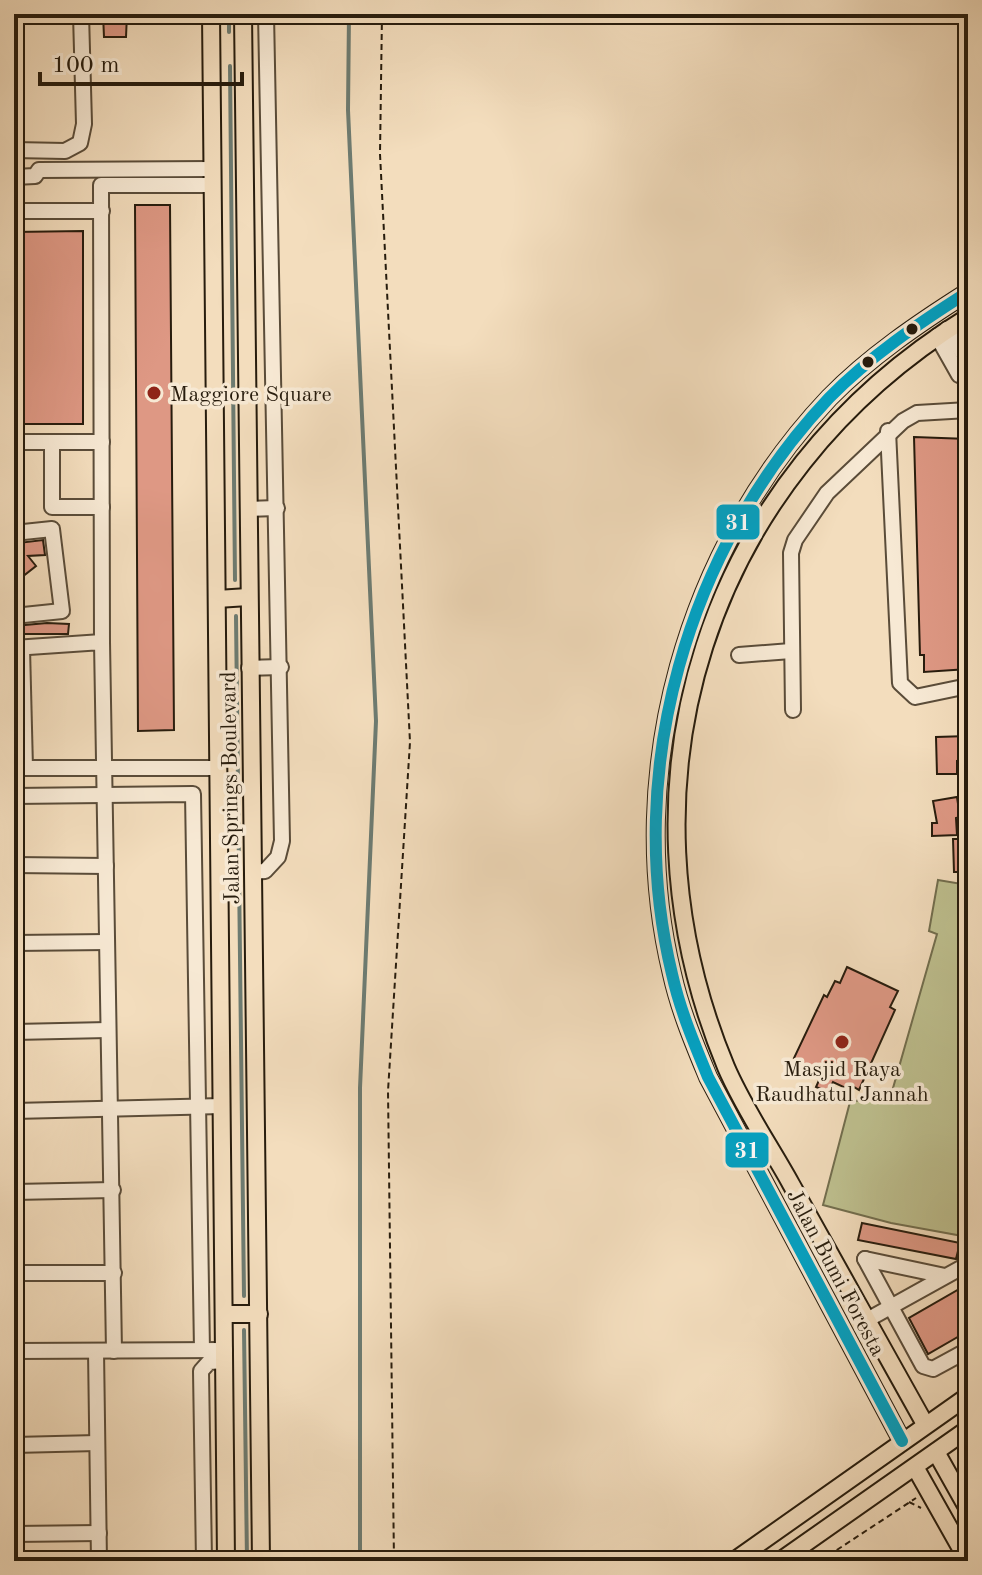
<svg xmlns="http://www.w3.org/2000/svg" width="982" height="1575" font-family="'Old Standard TT',serif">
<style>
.green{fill:#bec08f;stroke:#726e4e;stroke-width:2}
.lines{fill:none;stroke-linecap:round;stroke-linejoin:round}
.stream{stroke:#6d7b71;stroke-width:4}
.building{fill:#de9884;stroke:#271c0d;stroke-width:2}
.minor-casing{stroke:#5a4c39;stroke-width:18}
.major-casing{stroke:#271c0d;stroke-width:20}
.path{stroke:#271c0d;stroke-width:2;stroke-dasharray:6 4;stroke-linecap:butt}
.minor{stroke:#f7e9d4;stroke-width:14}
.major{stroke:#f3ddbd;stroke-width:16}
.bus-1-casing{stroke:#f7e9d4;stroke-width:18}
.bus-1{stroke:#02a2c4;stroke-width:12}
.bus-dot{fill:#271c0d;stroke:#f7e9d4;stroke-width:3}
.poi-dot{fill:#8f2418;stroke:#f7e9d4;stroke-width:3}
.labels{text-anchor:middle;stroke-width:7;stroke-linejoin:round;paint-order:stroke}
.poi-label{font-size:22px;fill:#271c0d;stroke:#f7e9d4;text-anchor:start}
.street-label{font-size:22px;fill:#271c0d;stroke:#f7e9d4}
.line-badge{stroke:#f7e9d4;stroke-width:3}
.badge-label{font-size:22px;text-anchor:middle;font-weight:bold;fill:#fff}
</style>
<rect width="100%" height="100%" fill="#f3ddbd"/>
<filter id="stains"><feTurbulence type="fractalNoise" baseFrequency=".0025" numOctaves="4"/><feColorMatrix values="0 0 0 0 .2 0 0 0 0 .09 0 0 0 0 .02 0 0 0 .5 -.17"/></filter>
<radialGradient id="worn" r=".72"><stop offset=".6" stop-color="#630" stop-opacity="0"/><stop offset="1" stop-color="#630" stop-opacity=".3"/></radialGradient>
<path class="green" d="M938,880L968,885V1237L891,1223L823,1205L850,1102L891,1095L937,934L929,931Z"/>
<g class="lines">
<g class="stream">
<path d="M229,14V32"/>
<path d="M349,14L348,110L376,721L360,1088V1561"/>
<path d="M230,66L235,580"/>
<path d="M236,616L244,1296"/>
<path d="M244,1330L247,1561"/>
</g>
</g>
<g class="building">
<path d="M103,14H127L126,37H104Z"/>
<path d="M135,205H170L174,730L138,731Z"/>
<path d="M83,231V424H14V232Z"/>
<path d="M914,437L968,439V669L924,672V655H920Z"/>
<path d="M43,540L45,555L28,556L36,566L22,577L14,566V558L20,553L18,543Z"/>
<path d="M47,623L69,624L68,634H14V626Z"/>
<path d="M968,736V760L957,761V774H937L936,737Z"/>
<path d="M957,797L960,817L956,818L957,835L932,836V823H937L933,801Z"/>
<path d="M953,839H966L965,872H954Z"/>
<path d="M847,967L898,991L890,1007L895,1010L859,1090L854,1087L852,1091L833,1082L828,1092L816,1087L821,1076L797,1065L799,1061L794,1058L824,995L827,997L835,981L840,983Z"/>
<path d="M862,1223L960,1243L956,1259L858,1240Z"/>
<path d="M968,1284V1331L928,1354L909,1318Z"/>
</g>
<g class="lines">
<g class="minor-casing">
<g id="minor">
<path d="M14,150L65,151L80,143L84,124L81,14"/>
<path d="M14,177L35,176L39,170L212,169"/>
<path d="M14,211H102"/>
<path d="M947,329L968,362"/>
<path d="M937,336L959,375"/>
<path d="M966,387L968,390"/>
<path d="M888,431L900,683L915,697L968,686"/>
<path d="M14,442H102"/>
<path d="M52,442V507H102"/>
<path d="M248,509L277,508"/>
<path d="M14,533L52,529L62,611L14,616"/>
<path d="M102,642L101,185H212"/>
<path d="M14,648L102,642L114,1351"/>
<path d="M22,648L25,768"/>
<path d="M739,655L791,651"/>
<path d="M249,668L281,667"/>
<path d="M793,710L791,553L795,540L827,493L903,421L917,413L968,410"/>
<path d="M14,768H219"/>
<path d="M14,796L193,794L202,1350"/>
<path d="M14,865L106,866"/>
<path d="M252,872L265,871L278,857L282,841L266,14"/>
<path d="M14,943L107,942"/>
<path d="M14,1032L108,1030"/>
<path d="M14,1111L222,1106"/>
<path d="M14,1192L113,1190"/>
<path d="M865,1259L923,1366L933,1369L968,1350"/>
<path d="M865,1259L945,1276"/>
<path d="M14,1273H114"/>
<path d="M867,1320L968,1264"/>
<path d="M14,1351L225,1350"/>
<path d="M96,1351L99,1561"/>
<path d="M14,1445L97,1443"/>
<path d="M14,1534L99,1533"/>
<path d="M204,1561L201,1371L209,1362L225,1361"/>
</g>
</g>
<g class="major-casing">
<g id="major">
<path d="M211,14L226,1561"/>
<path d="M243,14L261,1561"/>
<path d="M217,599L248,597"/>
<path d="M224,1314H259"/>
<path d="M925,1424C880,1344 836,1264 791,1184C770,1146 743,1107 726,1067C608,783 706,478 968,317"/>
<path d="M902,1441L708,1077C694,1043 680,1010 672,974C623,772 687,548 829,398C869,357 919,323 968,292"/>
<path d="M936,1452L968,1509"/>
<path d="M915,1467L968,1561"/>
<path d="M734,1561L968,1396"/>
<path d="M780,1561L968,1429"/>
</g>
</g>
<g class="path">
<path d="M382,14L380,154L410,742L388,1091L394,1561"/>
<path d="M909,1502L921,1508"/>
<path d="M820,1561L916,1498"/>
</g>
<use href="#minor" class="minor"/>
<use href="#major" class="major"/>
<g class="bus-1-casing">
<path id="bus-1" d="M902,1441L708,1077C694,1043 680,1010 672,974C623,772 687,548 829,398C869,357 919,323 968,292"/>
</g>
<use href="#bus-1" class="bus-1"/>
</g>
<g class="bus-dot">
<circle cx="912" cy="329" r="7"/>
<circle cx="868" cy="362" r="7"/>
</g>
<g class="poi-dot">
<circle cx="154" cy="393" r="8"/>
<circle cx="842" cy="1042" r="8"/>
</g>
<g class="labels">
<g class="poi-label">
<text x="170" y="401">Maggiore Square</text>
<text x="842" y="1076" text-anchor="middle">Masjid Raya<tspan x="842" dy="25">Raudhatul Jannah</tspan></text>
</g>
<g class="street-label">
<text transform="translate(229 788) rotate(-91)" y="8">Jalan Springs Boulevard</text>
<text transform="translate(837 1272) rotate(62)" y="8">Jalan Bumi Foresta</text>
</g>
</g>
<g class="line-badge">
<rect x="715" y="503" width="46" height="38" rx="8" fill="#02a2c4"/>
<rect x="724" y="1131" width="46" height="38" rx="8" fill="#02a2c4"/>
</g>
<g class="badge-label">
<text x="738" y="530">31</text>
<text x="747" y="1158">31</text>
</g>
<rect width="982" height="1575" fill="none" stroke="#f3ddbd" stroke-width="48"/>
<rect x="16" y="16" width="950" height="1543" fill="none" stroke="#271c0d" stroke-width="4"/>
<rect x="24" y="24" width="934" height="1527" fill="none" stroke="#271c0d" stroke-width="2"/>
<path d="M40 72v12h202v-12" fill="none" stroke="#271c0d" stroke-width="4"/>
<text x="52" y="72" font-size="24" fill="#271c0d" stroke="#f7e9d4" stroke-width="6" paint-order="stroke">100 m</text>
<rect width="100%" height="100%" filter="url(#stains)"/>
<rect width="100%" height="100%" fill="url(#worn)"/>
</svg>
